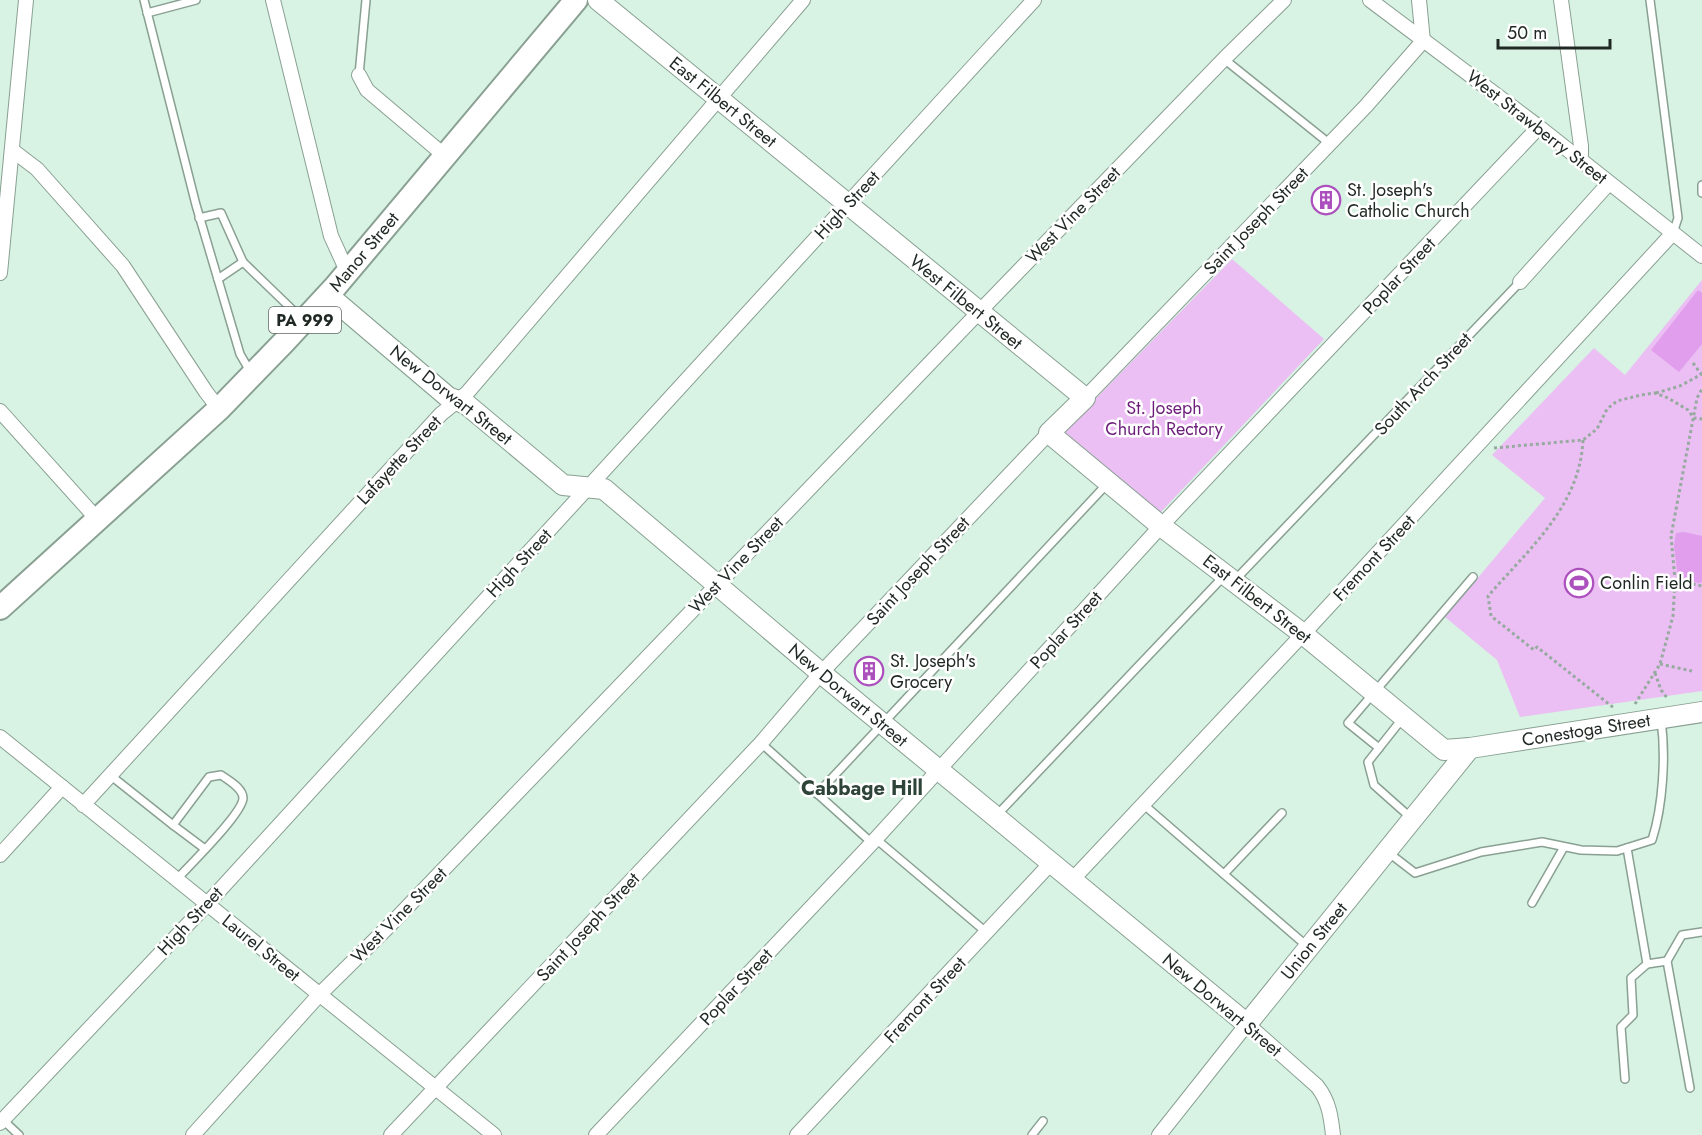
<svg xmlns="http://www.w3.org/2000/svg" width="1702" height="1135" font-family="Jost,sans-serif">
<style>
.green{fill:#ebbff3}
.water{fill:#e09eec}
.lines{fill:none;stroke-linecap:round;stroke-linejoin:round}
.lane-casing{stroke:#89a092;stroke-width:10}
.street-casing{stroke:#89a092;stroke-width:16}
.secondary-casing{stroke:#89a092;stroke-width:22}
.primary-casing{stroke:#89a092;stroke-width:26}
.path{stroke:#96aa9f;stroke-width:3;stroke-dasharray:3 3;stroke-linecap:butt}
.lane{stroke:#fff;stroke-width:7}
.street{stroke:#fff;stroke-width:14}
.secondary{stroke:#fff;stroke-width:20}
.primary{stroke:#fff;stroke-width:22}
.labels{text-anchor:middle;stroke-width:5;stroke-linejoin:round;paint-order:stroke}
.shield{fill:#fff;stroke:#626865;stroke-width:1.5}
.shield-label{font-size:16px;font-weight:bold;fill:#1f2823}
.street-label{font-size:18px;fill:#1f2823;stroke:#fff}
.poi-label{font-size:18px;fill:#1f2823;stroke:#fff;text-anchor:start}
.park-label{font-size:18px;fill:#6d1e7b;stroke:#fff}
.neighbourhood-label{font-size:20px;font-weight:bold;fill:#2f4438;stroke:#fff}
</style>
<rect width="100%" height="100%" fill="#d8f2e3"/>
<g class="green">
<path d="M1232,259L1324,339L1160,513L1063,432Z"/>
<path d="M1702,280V691L1520,717L1497,660L1445,617L1545,498L1492,455L1594,348L1625,375Z"/>
</g>
<g class="water">
<path d="M1698,290L1702,293V344L1679,372L1651,350Z"/>
<path d="M1684,532L1702,536V582L1699,583L1678,578L1674,546L1676,533Z"/>
</g>
<g class="lines">
<g class="lane-casing">
<g id="lane">
<path d="M144,0L196,205L240,354L251,373"/>
<path d="M1650,0L1678,218L1673,233"/>
<path d="M147,13L196,0"/>
<path d="M1224,59L1330,144"/>
<path d="M359,75L366,0"/>
<path d="M1702,185V193"/>
<path d="M199,218L221,213L243,262"/>
<path d="M218,279L243,262L302,319"/>
<path d="M1236,579L1520,282"/>
<path d="M1402,719L1368,762L1374,785L1410,817"/>
<path d="M761,743L872,843"/>
<path d="M1379,748L1348,723L1473,577"/>
<path d="M110,775L173,825"/>
<path d="M817,794L1106,485"/>
<path d="M1143,804L1308,947"/>
<path d="M996,816L1224,576"/>
<path d="M876,839L986,932"/>
<path d="M1627,848L1647,964L1667,961L1682,935L1702,932"/>
<path d="M1389,853L1415,873L1481,852L1542,842L1581,850L1617,851L1652,840C1663,806 1666,755 1661,720"/>
<path d="M1224,874L1282,813"/>
<path d="M177,879C189,866 243,813 243,798C243,788 228,780 221,775L209,777L173,825L205,849"/>
<path d="M1532,903L1564,847"/>
<path d="M1667,961L1690,1088"/>
<path d="M1625,1079L1621,1027L1633,1015L1631,978L1647,964"/>
<path d="M3,1120L19,1135"/>
<path d="M1032,1135L1043,1121"/>
</g>
</g>
<g class="street-casing">
<g id="street">
<path d="M273,0L331,236L347,271"/>
<path d="M1370,0L1539,127L1702,256"/>
<path d="M1561,0L1581,146V155L1578,158"/>
<path d="M359,75L367,90L445,156"/>
<path d="M12,150L37,169L123,266L206,392L219,409"/>
<path d="M0,273L26,0"/>
<path d="M1520,282L1609,183"/>
<path d="M1085,398L1366,106L1423,41L1419,0"/>
<path d="M0,411L97,519"/>
<path d="M0,737L494,1135"/>
<path d="M83,805L441,414L467,393L803,0"/>
<path d="M0,855L62,787"/>
<path d="M1072,880L1303,634L1673,233"/>
<path d="M0,1123L207,904L1034,0"/>
<path d="M193,1135L319,995L391,924L979,312L1224,59L1284,0"/>
<path d="M391,1135L761,743L821,673L1049,433"/>
<path d="M596,1135L872,843L1161,526L1539,127"/>
<path d="M797,1135L1051,863"/>
<path d="M1159,1135L1247,1024L1317,1086C1329,1101 1331,1117 1333,1135"/>
</g>
</g>
<g class="secondary-casing">
<g id="secondary">
<path d="M598,0L1085,398L1049,433L1161,526L1303,634L1444,750L1470,748L1702,712"/>
<path d="M328,295L448,397L466,404L563,485L604,489L821,673L1247,1024L1470,748"/>
</g>
</g>
<g class="primary-casing">
<path id="primary" d="M0,608L219,409L285,341L335,287L576,0"/>
</g>
<g class="path">
<path d="M1693,363L1701,374"/>
<path d="M1656,393L1680,386L1702,374"/>
<path d="M1583,440C1580,506 1529,549 1488,596L1491,616L1534,650L1537,647L1614,708"/>
<path d="M1494,448L1583,440L1597,429L1607,409L1617,401L1641,395L1655,393L1668,398L1688,410L1694,418L1702,419"/>
<path d="M1675,580L1702,586"/>
<path d="M1660,664L1692,671"/>
<path d="M1655,673L1661,690L1668,699"/>
<path d="M1635,704L1660,664L1673,616L1675,580L1671,536L1697,398L1702,389"/>
</g>
<use href="#lane" class="lane"/>
<use href="#street" class="street"/>
<use href="#secondary" class="secondary"/>
<use href="#primary" class="primary"/>
</g>
<defs>
<g id="building-ring" transform="scale(1.5)"><circle r="9.5" fill="#fff" stroke="#ab50bc" stroke-width="1.5"/><path d="M-4-6H4V6H1V3H-1V6H-4ZM-2.5-4.3h1.7v1.8h-1.7ZM.8-4.3h1.7v1.8H.8ZM-2.5-1h1.7V.8h-1.7ZM.8-1h1.7V.8H.8Z" fill="#ab50bc"/></g>
<g id="stadium-ring" transform="scale(1.5)"><circle r="9.5" fill="#fff" stroke="#ab50bc" stroke-width="1.5"/><path d="M0-5a6.5 5 0 1 0 0 10a6.5 5 0 1 0 0-10ZM-3.5-1.8h7v3.6h-7Z" fill="#ab50bc"/></g>
</defs>
<g fill-rule="evenodd">
<use href="#building-ring" x="1326" y="200"/>
<use href="#stadium-ring" x="1579" y="583"/>
<use href="#building-ring" x="869" y="671"/>
</g>
<g class="labels">
<rect class="shield" x="269" y="307" width="72" height="26" rx="4.5"/>
<g class="shield-label">
<text x="305" y="326">PA 999</text>
</g>
<g class="street-label">
<text transform="translate(723 102) rotate(39)" y="6">East Filbert Street</text>
<text transform="translate(1537 127) rotate(38)" y="6">West Strawberry Street</text>
<text transform="translate(847 205) rotate(-47)" y="6">High Street</text>
<text transform="translate(1073 215) rotate(-46)" y="6">West Vine Street</text>
<text transform="translate(1256 221) rotate(-46)" y="6">Saint Joseph Street</text>
<text transform="translate(364 252) rotate(-50)" y="6">Manor Street</text>
<text transform="translate(1399 276) rotate(-47)" y="6">Poplar Street</text>
<text transform="translate(966 302) rotate(39)" y="6">West Filbert Street</text>
<text transform="translate(1423 384) rotate(-47)" y="6">South Arch Street</text>
<text transform="translate(451 395) rotate(38)" y="6">New Dorwart Street</text>
<text transform="translate(399 460) rotate(-47)" y="6">Lafayette Street</text>
<text transform="translate(1374 558) rotate(-47)" y="6">Fremont Street</text>
<text transform="translate(519 563) rotate(-47)" y="6">High Street</text>
<text transform="translate(736 565) rotate(-46)" y="6">West Vine Street</text>
<text transform="translate(918 571) rotate(-47)" y="6">Saint Joseph Street</text>
<text transform="translate(1257 599) rotate(38)" y="6">East Filbert Street</text>
<text transform="translate(1066 630) rotate(-48)" y="6">Poplar Street</text>
<text transform="translate(848 695) rotate(40)" y="6">New Dorwart Street</text>
<text transform="translate(1586 730) rotate(-9)" y="6">Conestoga Street</text>
<text transform="translate(399 915) rotate(-45)" y="6">West Vine Street</text>
<text transform="translate(190 921) rotate(-47)" y="6">High Street</text>
<text transform="translate(588 927) rotate(-47)" y="6">Saint Joseph Street</text>
<text transform="translate(1314 941) rotate(-51)" y="6">Union Street</text>
<text transform="translate(261 948) rotate(39)" y="6">Laurel Street</text>
<text transform="translate(736 987) rotate(-47)" y="6">Poplar Street</text>
<text transform="translate(925 1000) rotate(-47)" y="6">Fremont Street</text>
<text transform="translate(1222 1005) rotate(40)" y="6">New Dorwart Street</text>
</g>
<g class="poi-label">
<text x="1347" y="196">St. Joseph's<tspan x="1347" dy="21">Catholic Church</tspan></text>
<text x="1600" y="589">Conlin Field</text>
<text x="890" y="667">St. Joseph's<tspan x="890" dy="21">Grocery</tspan></text>
</g>
<g class="park-label">
<text x="1164" y="414">St. Joseph<tspan x="1164" dy="21">Church Rectory</tspan></text>
</g>
<g class="neighbourhood-label">
<text x="862" y="795">Cabbage Hill</text>
</g>
</g>
<path d="M1498 39v9h112v-9" fill="none" stroke="#1f2823" stroke-width="3"/>
<text x="1507" y="39" font-size="18" fill="#1f2823" stroke="#ffffff" stroke-width="4.5" paint-order="stroke">50 m</text>
</svg>
